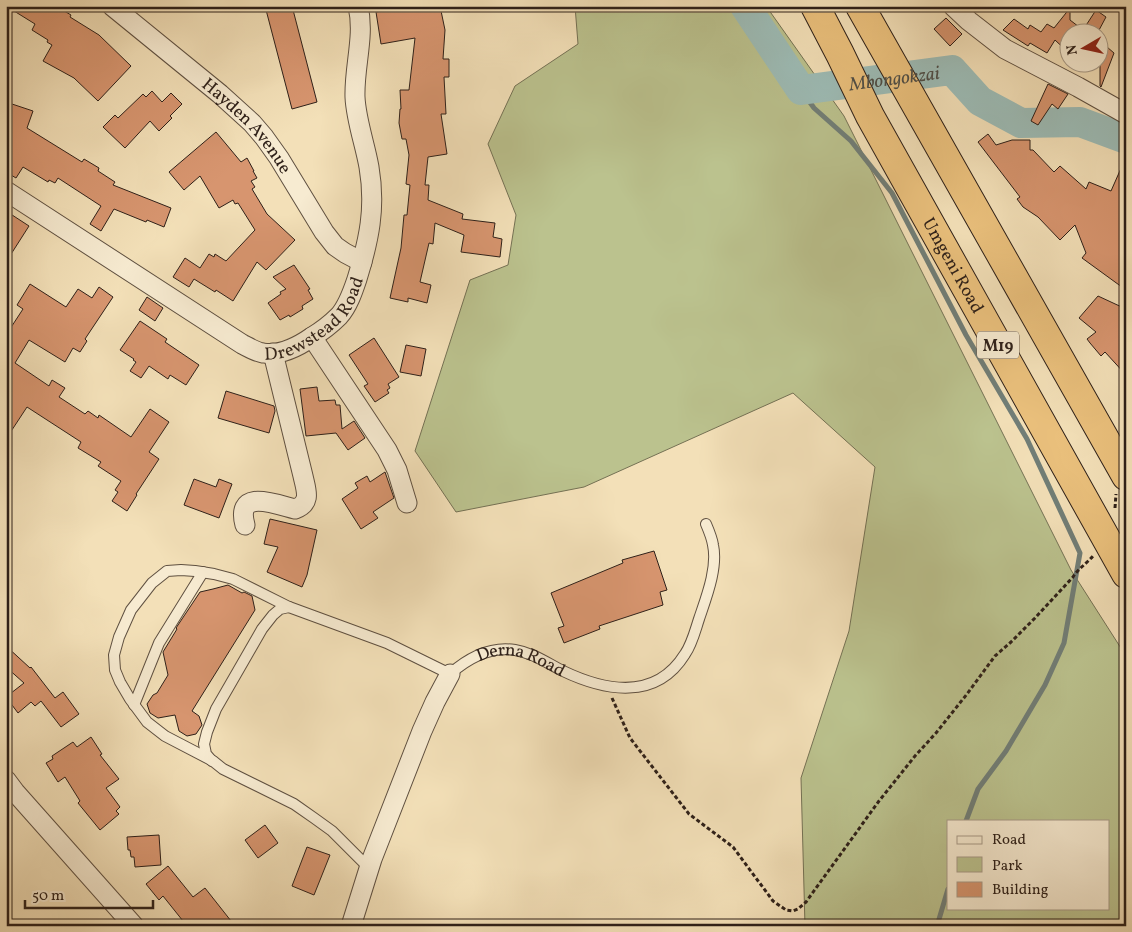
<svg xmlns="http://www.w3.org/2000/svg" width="1132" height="932" font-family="Vollkorn,serif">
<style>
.green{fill:#bbc28e;stroke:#747154;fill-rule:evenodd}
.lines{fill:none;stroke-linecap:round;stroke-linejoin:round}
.stream{stroke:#717e77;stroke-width:5}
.river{stroke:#9dbcb6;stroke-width:30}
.building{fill:#d7956f;stroke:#2e2019}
.service-casing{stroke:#5f5041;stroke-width:12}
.minor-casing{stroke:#5f5041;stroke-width:21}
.motorway-casing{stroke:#2e2019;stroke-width:30}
.path{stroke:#2e2019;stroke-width:3;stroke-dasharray:4 2.5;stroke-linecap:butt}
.service{stroke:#f7ebd1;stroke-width:10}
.minor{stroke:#f7ebd1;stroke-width:19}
.motorway{stroke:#eac07c;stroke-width:28}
.labels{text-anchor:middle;stroke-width:5;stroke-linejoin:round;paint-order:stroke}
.shield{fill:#f7ebd1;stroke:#6a5d50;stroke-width:1}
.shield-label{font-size:16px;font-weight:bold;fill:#2e2019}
.street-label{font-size:18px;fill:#2e2019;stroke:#f7ebd1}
.water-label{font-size:19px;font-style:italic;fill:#4f4f48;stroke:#f7ebd1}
</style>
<rect width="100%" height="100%" fill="#f3e0b8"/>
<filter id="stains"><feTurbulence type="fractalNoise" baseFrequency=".004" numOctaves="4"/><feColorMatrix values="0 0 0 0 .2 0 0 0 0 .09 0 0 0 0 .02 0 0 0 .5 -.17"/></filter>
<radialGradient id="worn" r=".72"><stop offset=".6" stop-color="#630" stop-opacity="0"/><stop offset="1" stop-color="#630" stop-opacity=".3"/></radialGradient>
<path class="green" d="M575,6H766L844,116L1071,570L1126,656V926H805L801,778L849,631L875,467L793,393L584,487L456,512L415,451L470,280L508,265L516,215L488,144L515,86L578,44ZM948,821H1108V908H948Z"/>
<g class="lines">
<g class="stream">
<path d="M801,90L814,108L851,141L892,193L966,335L1027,439L1080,553L1064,643L1045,685L1006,751L978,789L966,821"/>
<path d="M937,926L948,889"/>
</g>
<path class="river" id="s1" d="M745,6L801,90L952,70L980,101L1021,123L1080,122L1126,139"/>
</g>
<g class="building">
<path d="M6,6H56L71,15L70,17L99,35L131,66L98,101L74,78L43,61L52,45L47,42L48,40L32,30L35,24Z"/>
<path d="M265,6H292L317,102L292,109Z"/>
<path d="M411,6H440L445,30L443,59H449V77H444L446,114H441L447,154L428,157L425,185H429L428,200L463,214L462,219L495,223L493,237L502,239L500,257L461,252L464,235L435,223L433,244L429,243L420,282L431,285L427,303L408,298V302L390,298L401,248L404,215H407L410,185L406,184L409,155L406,139H402L399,123L400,109H401L400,90H409L415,38L381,44L376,12Z"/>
<path d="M1070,8V20L1083,30L1096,10L1106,17L1098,32H1070V54L1055,40L1047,53L1030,43L1028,46L1003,30L1014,19L1028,29L1030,25L1041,32L1047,24L1054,28Z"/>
<path d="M946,18L962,34L950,46L934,29Z"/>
<path d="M1100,41L1114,53L1101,87L1100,86Z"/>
<path d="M1048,84L1068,94L1058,109L1052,104L1038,125L1031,121Z"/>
<path d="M152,91L162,102L171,93L182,104L170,116L172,118L159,131L150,121L125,148L103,127L115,115L118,118L143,94L146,97Z"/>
<path d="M6,102L33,111L27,128L82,162L84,159L99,168L98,171L115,182L113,185L171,208L164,227L147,220L146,222L114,209L101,231L90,224L101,206L58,178L55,183L49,180L48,182L23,167L16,178L6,172Z"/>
<path d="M216,132L241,162L247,158L254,171H253L257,178L251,181L255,187L252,189L267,214L295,240L266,270L257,262L233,301L216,290L215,292L194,279L189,287L173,277L185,258L200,268L209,254L214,257L215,254L226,261L255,230L238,203L235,204L233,200L219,208L200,176L184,190L169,172Z"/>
<path d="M988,134L996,145L1012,140H1030V150H1033L1054,172L1060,166L1086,189L1089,182L1111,191L1126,157V290L1082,258L1086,253L1075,225L1060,240L1038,217L1023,207L1017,199L1020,197L978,142Z"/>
<path d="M6,211L29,226L6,262Z"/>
<path d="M294,265L310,289L308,290L313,299L302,306L303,309L290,317L289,315L280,320L268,303L281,294L280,292L286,289L273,277Z"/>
<path d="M30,284L66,307L78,289L92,298L99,287L113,297L85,339L87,341L80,352L73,348L65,362L29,340L15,363L49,386L52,380L65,388L59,397L85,414L88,411L98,418L99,415L131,437L150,409L169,422L149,452L159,459L136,494L137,495L127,511L112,501L118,492L115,490L121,481L98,466L101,462L78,448L81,442L27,407L6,439V335L23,309L17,305Z"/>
<path d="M1098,296L1126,309V375L1105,352L1101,356L1090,343L1087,339L1096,332L1079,318Z"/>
<path d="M147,297L163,308L155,321L139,310Z"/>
<path d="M140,321L167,339L165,342L199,365L186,385L170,375L168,379L149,366L141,378L130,371L136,362L133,360L134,359L120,350Z"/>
<path d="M374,338L399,377L388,384L390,388L387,390L389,393L375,402L364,386L368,384L349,355Z"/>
<path d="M406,345L426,349L421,376L400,372Z"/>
<path d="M317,387L319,401L335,400L336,405H340L342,429L354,421L365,438L348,450L336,433L306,436L300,389Z"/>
<path d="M226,391L274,406L275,411L269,433L218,418Z"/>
<path d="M385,472L394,498L373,512L378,518L361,529L342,499L358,488L355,483L367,476L370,482Z"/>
<path d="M194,479L216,487L219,479L232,484L219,518L184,505Z"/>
<path d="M270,519L317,530L307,575L302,587L267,572L278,547L264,544Z"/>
<path d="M654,551L667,590L660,592L663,605L599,626L600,629L564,643L558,628L564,626L551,593L623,563L622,560Z"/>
<path d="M228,585L242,593L244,592L252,596L255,610L192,711L199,716L202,725L196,734L187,736L179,731L175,715L158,718L150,713L147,704L153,695L157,693L168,675L163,652L177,629L176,628L200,592L213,589Z"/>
<path d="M6,646L30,668L31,667L55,698L63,692L79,714L61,727L41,701L35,706L31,702L18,713L6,697L24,683L6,667Z"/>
<path d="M91,737L102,754L100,755L119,779L106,788L120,807L116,811L119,814L100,830L78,803L80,801L65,777L58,782L46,763L53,759L52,756L73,742L77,747Z"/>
<path d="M265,825L278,843L258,858L245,840Z"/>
<path d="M159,835L161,865L135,867L134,857H131L130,850H128L127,837Z"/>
<path d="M307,847L330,855L314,895L292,886Z"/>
<path d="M168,866L193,897L205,888L235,926H187L163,896L159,900L146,884Z"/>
</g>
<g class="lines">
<g class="service-casing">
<g id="service">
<path d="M134,705L159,643L203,572"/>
<path d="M212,761L206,754L204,744L207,732L216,709L262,629L273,615L280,609L289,607"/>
<path id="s2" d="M369,868L332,831L314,818L294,804L223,769L213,761L165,736L147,722L130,699L120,682L115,670L114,655L119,637L131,610L152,583L167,571L181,570L195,571L214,574L233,579L289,607L387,643L450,674C467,659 490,646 515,650C533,653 547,663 563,671C605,691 656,701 685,654C692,644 695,631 699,619C706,598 718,568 713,545C712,538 709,531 706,524"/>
</g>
</g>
<g class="minor-casing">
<g id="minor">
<path id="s3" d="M112,6L220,94L252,123L264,137L279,158L324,232L335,246L345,253L362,262"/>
<path d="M953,6L969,21L1005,49L1078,87L1126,114"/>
<path id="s4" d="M6,191L242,344C248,347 256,352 263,353C280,356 299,346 312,337C322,331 331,324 339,316C348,306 353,291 357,279C369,240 376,208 369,167C365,144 356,120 355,97C354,66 365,36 358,6"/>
<path d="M312,337L387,450L397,470L407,503"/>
<path d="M245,525C235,488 275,504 295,509C312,503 306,490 303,476L273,353"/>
<path d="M6,780L15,792L134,926"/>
<path d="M351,926L372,859L422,731L435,702L450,674"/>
</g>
</g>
<g class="motorway-casing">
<g id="motorway">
<path id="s5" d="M815,6L840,54L870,116L1126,574"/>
<path d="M860,6L1126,476"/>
</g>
</g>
<g class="path">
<path d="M1126,393V397"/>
<path d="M1115,508L1116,494"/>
<path d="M612,698L630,738L689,814L733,847L773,901L786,910L793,911L798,909L806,902L879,801L915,756L936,733L967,694L995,656L1011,642L1035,618L1073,577C1078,569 1087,563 1093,556"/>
</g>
<use href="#service" class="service"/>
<use href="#minor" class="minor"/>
<use href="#motorway" class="motorway"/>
</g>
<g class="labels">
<rect class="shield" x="977" y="331.5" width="42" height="27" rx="4"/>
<g class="shield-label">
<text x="998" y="351">M19</text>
</g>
<g class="street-label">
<text dy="6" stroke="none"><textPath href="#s3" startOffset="181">Hayden Avenue</textPath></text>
<text dy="6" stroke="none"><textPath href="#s5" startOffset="294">Umgeni Road</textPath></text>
<text dy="6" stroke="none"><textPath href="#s4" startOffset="370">Drewstead Road</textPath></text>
<text dy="6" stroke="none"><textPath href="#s2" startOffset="829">Derna Road</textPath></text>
</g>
<g class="water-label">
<text dy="7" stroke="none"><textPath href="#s1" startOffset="195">Mbongokzai</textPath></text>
</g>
</g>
<rect width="1132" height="932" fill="none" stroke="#f3e0b8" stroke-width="25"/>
<rect x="8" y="8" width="1117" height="917" fill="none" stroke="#2e2019" stroke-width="2.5"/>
<rect x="12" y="12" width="1107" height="907" fill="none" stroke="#2e2019"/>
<rect x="947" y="820" width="162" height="90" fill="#f7ebd1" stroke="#a79a87"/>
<rect x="957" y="836" width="25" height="8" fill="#f7ebd1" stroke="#a79a87"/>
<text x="992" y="844" font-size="15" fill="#2e2019">Road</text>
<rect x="957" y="857" width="25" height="15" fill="#bbc28e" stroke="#a79a87"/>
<text x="992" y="870" font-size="15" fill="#2e2019">Park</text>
<rect x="957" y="882" width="25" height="15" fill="#d7956f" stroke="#a79a87"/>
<text x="992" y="894" font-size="15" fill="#2e2019">Building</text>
<g transform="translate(1084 48) rotate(261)"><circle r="24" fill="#f7ebd1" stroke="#a79a87"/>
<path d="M0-4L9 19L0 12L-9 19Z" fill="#8f2418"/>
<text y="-8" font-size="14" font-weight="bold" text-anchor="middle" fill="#2e2019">N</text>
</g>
<path d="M25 900v8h128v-8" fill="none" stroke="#2e2019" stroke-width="2.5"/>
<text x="32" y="900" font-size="15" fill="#2e2019" stroke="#f7ebd1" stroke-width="4" paint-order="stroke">50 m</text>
<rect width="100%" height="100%" filter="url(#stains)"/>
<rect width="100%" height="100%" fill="url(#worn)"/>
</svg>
